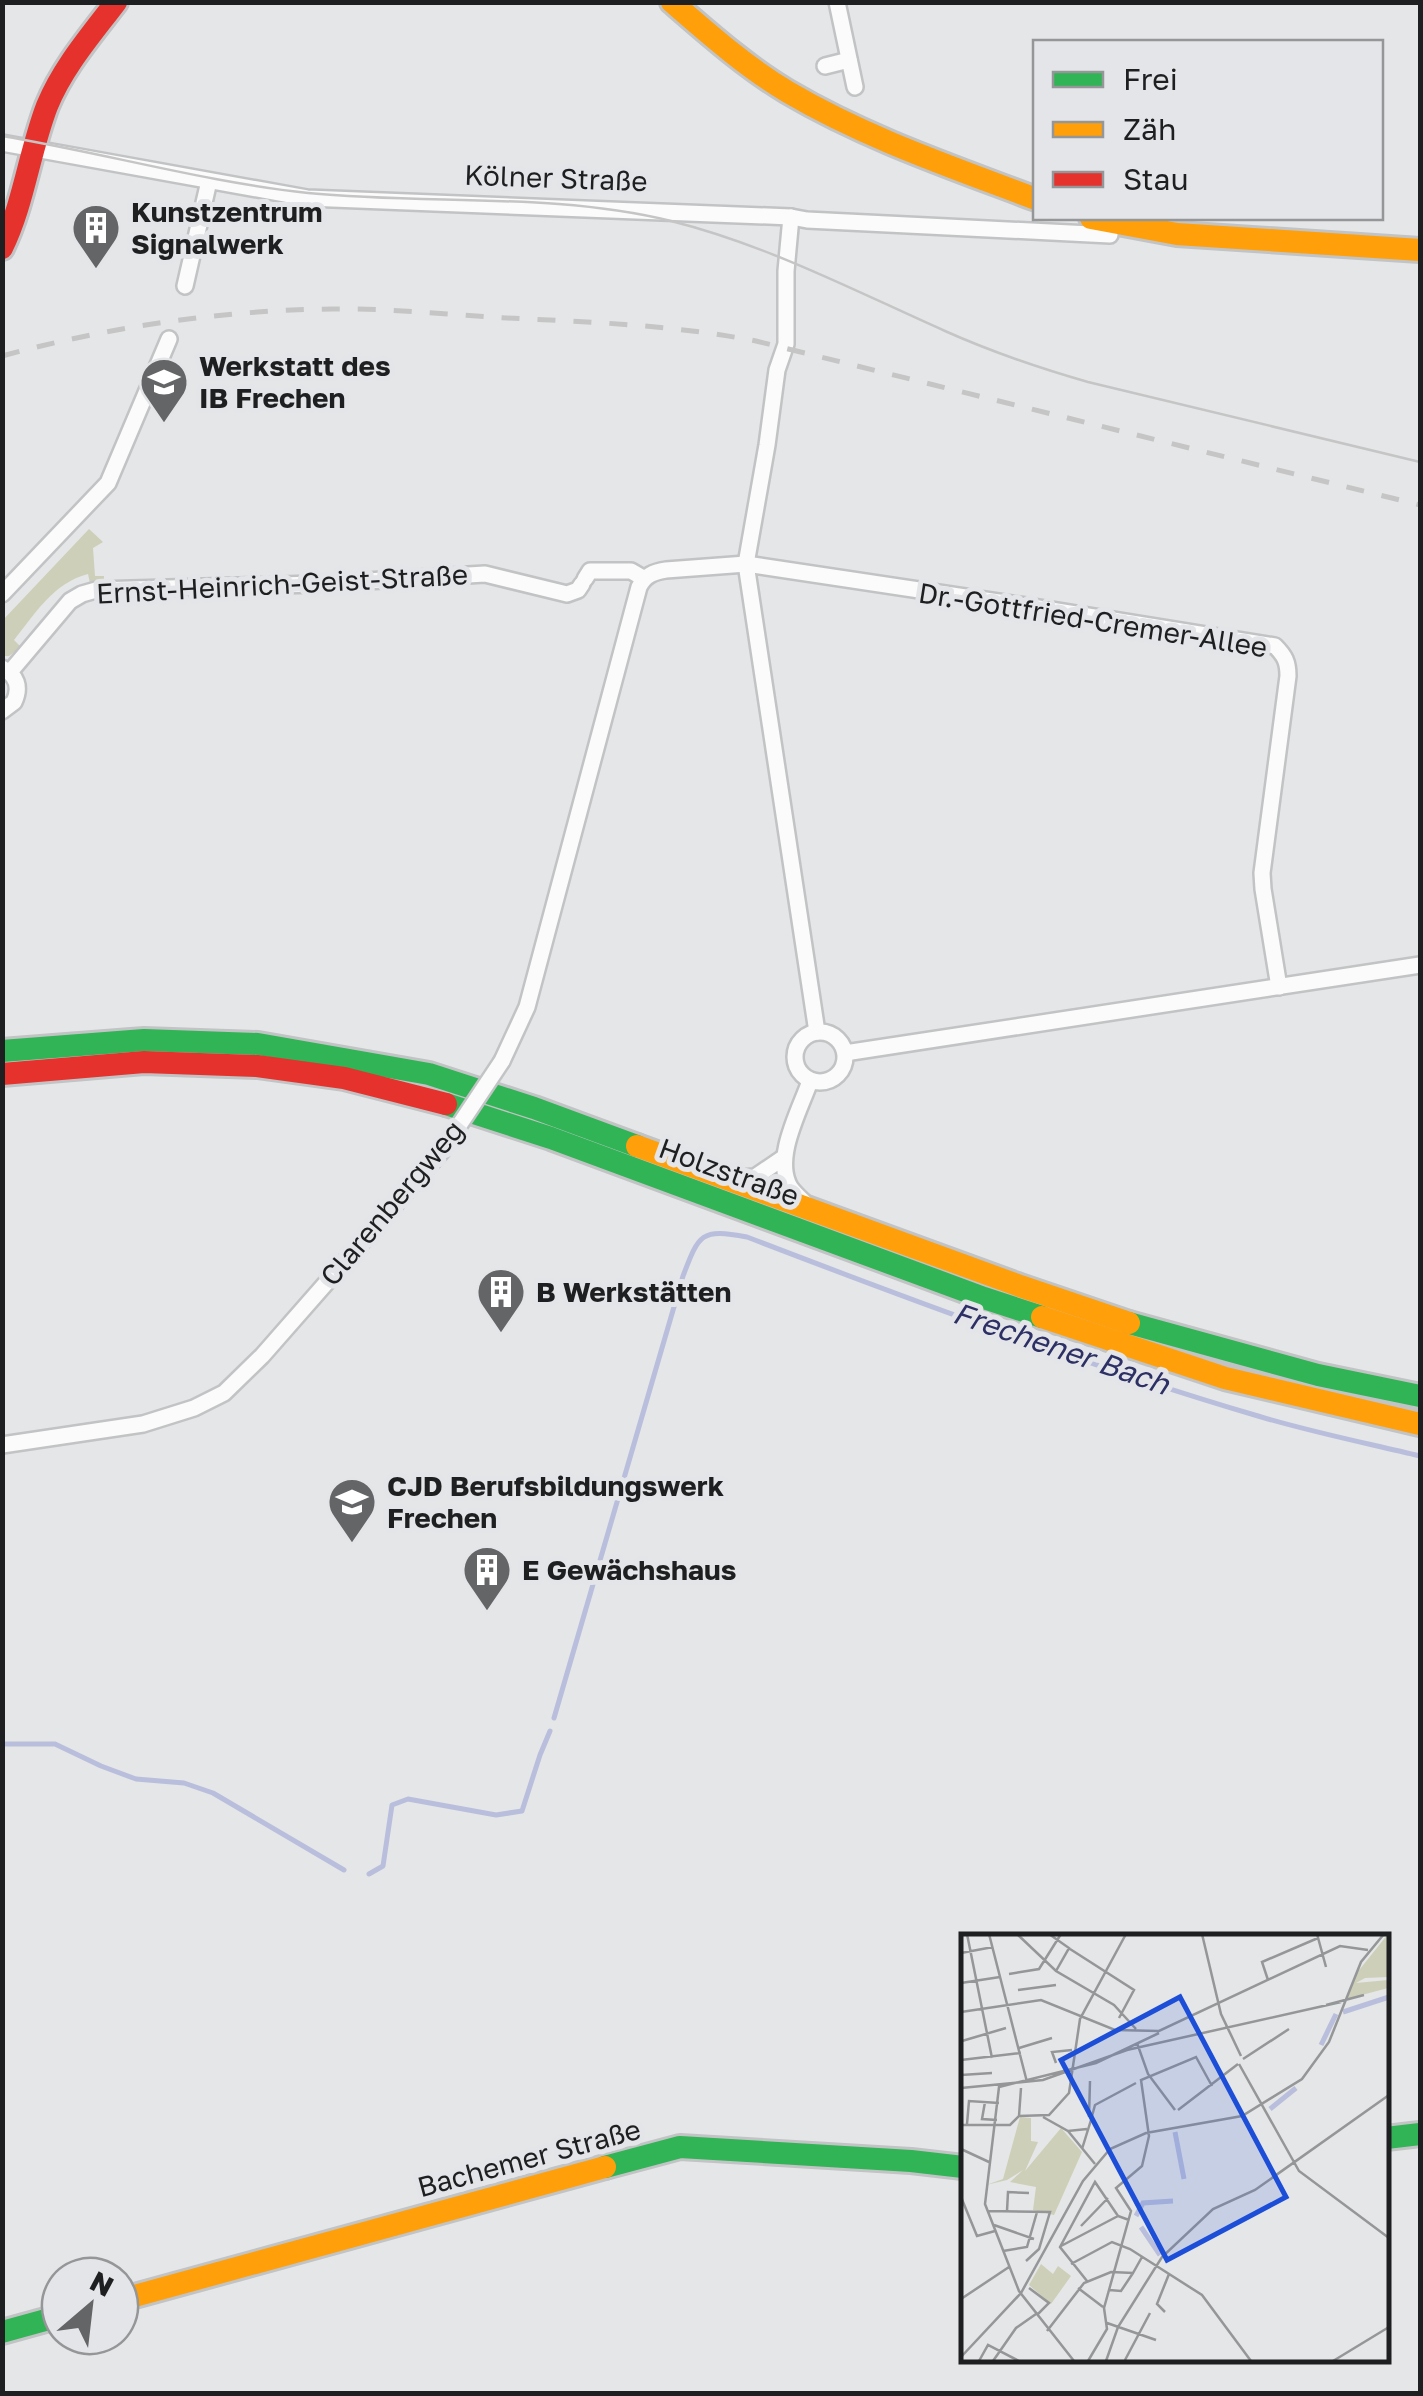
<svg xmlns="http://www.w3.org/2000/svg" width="1423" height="2396" font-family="'Golos Text',sans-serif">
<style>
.green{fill:#cecfb8}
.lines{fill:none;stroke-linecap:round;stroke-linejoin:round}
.stream{stroke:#b9bedc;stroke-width:5}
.street-casing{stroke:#c2c3c4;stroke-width:20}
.fast-casing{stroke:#c2c3c4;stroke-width:28}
.slow-casing{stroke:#c2c3c4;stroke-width:28}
.jam-casing{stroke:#c2c3c4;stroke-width:28}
.street{stroke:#fbfbfb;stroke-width:15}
.fast{stroke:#30b455;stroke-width:22}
.slow{stroke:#ff9f0a;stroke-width:22}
.jam{stroke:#e5322d;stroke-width:22}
.tram{stroke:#c5c5c6;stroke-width:2.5}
.rail{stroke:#c5c5c6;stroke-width:5;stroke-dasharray:18 18;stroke-linecap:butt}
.street-bridge-casing{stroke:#c2c3c4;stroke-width:20;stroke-linecap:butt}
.street-bridge{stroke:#fbfbfb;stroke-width:15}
.labels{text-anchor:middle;stroke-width:10;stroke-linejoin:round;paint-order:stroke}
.street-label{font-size:28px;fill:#1e1f20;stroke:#e4e5e8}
.poi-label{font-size:28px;font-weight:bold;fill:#1e1f20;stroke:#e4e5e8;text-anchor:start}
.water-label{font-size:30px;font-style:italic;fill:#2c3065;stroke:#e4e5e8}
.inset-river{fill:none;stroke:#b9bedc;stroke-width:5}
.inset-road{fill:none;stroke:#959697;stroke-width:2.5}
.view{fill:#1d4ed8;fill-opacity:0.15;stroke:#1d4ed8;stroke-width:5}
.inset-edge{fill:none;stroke:#1e1f20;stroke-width:5}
</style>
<rect width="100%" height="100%" fill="#e5e6e7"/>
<path class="green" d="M89,529L103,542L93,548L95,576H104V581L90,583L88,574C53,583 35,614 14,640L21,647L9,656H3V620Z"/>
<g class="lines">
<g class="stream">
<path d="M554,1718L683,1276C699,1234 701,1228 747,1237C916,1302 1085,1365 1258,1416C1311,1432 1366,1443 1420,1456"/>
<path d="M2,1744H55L101,1766L136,1779L184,1783L213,1793L344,1870"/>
<path d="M369,1874L383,1866L392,1805L408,1799L496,1815L522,1811L540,1755L550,1731"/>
</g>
<g class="street-casing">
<g id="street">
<path d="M837,2L855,87"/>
<path d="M825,66L849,60"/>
<path d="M2,143L307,198L791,217L807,220L1110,235"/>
<path d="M791,217L786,271V344L777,370L767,445L746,564L817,1032"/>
<path d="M185,286L209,181"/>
<path d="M585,579L590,571H631L643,578"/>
<path d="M2,594L108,483L169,339"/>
<path d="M2,668C17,675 21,687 14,702L2,711"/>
<path d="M10,672L70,601L82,594L96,590L315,584L485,574L567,594L578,590L582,584"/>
<circle cx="820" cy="1057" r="25"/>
<path d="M845,1053L1420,965"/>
<path d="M502,1061L527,1007L639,587C645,575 654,572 666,570L746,564L1026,606L1275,646C1285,656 1288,662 1288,676L1262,873L1263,889L1279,987"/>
<path d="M738,1178L755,1177L783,1158"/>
<path d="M806,1204C801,1199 794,1193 790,1187C773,1158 800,1110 810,1081"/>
<path d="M2,1445L143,1424L194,1408L224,1393L262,1356L442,1151"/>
</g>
</g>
<g class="fast-casing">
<g id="fast">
<path d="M2,1051L144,1040L258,1044L429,1074L534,1108L637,1146"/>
<path d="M446,1104L551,1138L984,1298L1042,1317"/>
<path d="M1129,1323L1318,1375L1420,1396"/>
<path d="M1386,2138L1420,2134"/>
<path d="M605,2167L680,2147L911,2161L963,2167"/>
<path d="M2,2332L60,2316"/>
</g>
</g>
<g class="slow-casing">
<g id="slow">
<path d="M672,2C709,34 746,67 788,92C866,138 952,167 1036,199"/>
<path d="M1091,218L1177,234L1420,250"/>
<path d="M637,1146L1020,1286L1129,1323"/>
<path d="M1042,1317L1225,1378L1420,1424"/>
<path d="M120,2300L605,2167"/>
</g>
</g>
<g class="jam-casing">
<g id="jam">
<path d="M2,248C24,203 29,153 47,106C63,67 91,35 116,2"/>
<path d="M2,1074L144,1062L257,1066L344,1078L446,1104"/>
</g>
</g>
<use href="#street" class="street"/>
<use href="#fast" class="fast"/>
<use href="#slow" class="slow"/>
<use href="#jam" class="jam"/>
<path class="tram" d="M2,136C104,153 205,182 308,193C429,205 553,192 671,221C767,245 855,291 945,331C992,352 1039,368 1088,382L1420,462"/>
<path class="rail" d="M2,356C109,327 222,310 332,309C390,308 449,315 507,318C590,322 674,325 756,341L1420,505"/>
<g class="street-bridge-casing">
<path id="street-bridge" d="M442,1151L502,1061"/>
</g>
<use href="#street-bridge" class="street-bridge"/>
</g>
<defs>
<g id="building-pin" transform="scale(2.5)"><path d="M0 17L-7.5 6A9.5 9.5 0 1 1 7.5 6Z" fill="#646566" stroke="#e4e5e8"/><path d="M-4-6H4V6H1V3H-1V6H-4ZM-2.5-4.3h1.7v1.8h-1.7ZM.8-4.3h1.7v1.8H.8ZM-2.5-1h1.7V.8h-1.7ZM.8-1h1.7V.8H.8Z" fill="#fff"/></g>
<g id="school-pin" transform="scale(2.5)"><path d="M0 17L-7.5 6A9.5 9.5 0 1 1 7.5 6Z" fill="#646566" stroke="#e4e5e8"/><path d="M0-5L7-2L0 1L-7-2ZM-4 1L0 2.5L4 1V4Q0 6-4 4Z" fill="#fff"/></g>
</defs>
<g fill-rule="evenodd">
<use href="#building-pin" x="96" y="228"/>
<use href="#school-pin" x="164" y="382"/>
<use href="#building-pin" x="501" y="1292"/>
<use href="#school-pin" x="352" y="1502"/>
<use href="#building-pin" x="487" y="1570"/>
</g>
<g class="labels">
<g class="street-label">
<text transform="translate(556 178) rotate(2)" y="10">Kölner Straße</text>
<text transform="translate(282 584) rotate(-3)" y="10">Ernst-Heinrich-Geist-Straße</text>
<text transform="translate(1093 620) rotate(9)" y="10">Dr.-Gottfried-Cremer-Allee</text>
<text transform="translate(729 1172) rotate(20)" y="10">Holzstraße</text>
<text transform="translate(392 1203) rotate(-50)" y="10">Clarenbergweg</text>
<text transform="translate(529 2158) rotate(-15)" y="10">Bachemer Straße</text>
</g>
<g class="poi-label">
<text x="131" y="222">Kunstzentrum<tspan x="131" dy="32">Signalwerk</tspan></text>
<text x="199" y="376">Werkstatt des<tspan x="199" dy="32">IB Frechen</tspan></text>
<text x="536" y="1302">B Werkstätten</text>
<text x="387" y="1496">CJD Berufsbildungswerk<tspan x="387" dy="32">Frechen</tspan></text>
<text x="522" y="1580">E Gewächshaus</text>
</g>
<g class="water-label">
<text transform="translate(1061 1349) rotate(19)" y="10">Frechener Bach</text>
</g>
</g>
<g transform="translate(961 1934)">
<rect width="428" height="428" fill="#e5e6e7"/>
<path d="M427,0V43L404,44L395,49L427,46V54L386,65L395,40ZM59,183L70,184V207L77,208L64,237L100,194L121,218L93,281L72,276L75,253L49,248L62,236L46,246L25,251L42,245ZM80,330L92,340L97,332L110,342L90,370L68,351Z" fill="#cecfb8"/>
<path class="inset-river" d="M382,78L428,63M360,111L375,80M309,175L335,154M214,198L223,245M175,282L182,269L212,267M180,293L199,321"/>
<path class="inset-road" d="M6,0L31,124M28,0L66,148M56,0L95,37L153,71L175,95M88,0L108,14L95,37M241,0L260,80L280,122M356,0L365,33M109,15L173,56L158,84M0,19L32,13M48,40L78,35L100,0M307,46L301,28L357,4M0,49L39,43M57,56L95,51M365,71L403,61M0,78L80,66L154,96L198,97L379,12L407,16M1,107L45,94M176,109L187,140L214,176M58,114L91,104M282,125L328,95M0,126L60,119M95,129L91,118L111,116M278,130L338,237L428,304M0,141L31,139M0,154L82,146L166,116L380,68M24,168L21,185L36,186M217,176L277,130M58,182L88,181L108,159L119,85L165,0M131,182L134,171L175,149M82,183L107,197L126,195M128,183L129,147M6,190L8,167L38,169M0,191H49L58,182L60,154M107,197L134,230M0,215L28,228M121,215L130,186M0,263L16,302L34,297M26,277L89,278L78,315L65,327M46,277L47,258L68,259M33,291L73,305M120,292L147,264M100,312L157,282M42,317L66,313L76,278M110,330L151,308L169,315L241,361L290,427M126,347L99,313L134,248L157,282L168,286M68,354L88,369L76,381M117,354L142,373M148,356L160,357L172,339M0,365L48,333M204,378L196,370L208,340M146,389L195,406M86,397L123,349L150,338L172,339L181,323M0,423L60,359L122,247L149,215L185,199L281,182L341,145L368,108L400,28L423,0M164,426L189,379M18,427L27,411L58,427M32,427L55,394L75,380M113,427L58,357L24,270L38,153L135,129L198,99M127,427L146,395L143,374L170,277L155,254L181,232L188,202L180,146L235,123L251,152M145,427L157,393L201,323L252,275L294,256L428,161M372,427L428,393"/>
<path class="view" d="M219,63L325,263L206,326L100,126Z"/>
<rect width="428" height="428" class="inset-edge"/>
</g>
<rect width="1423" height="2396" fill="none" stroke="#1e1f20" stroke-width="10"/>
<rect x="1033" y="40" width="350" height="180" fill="#e4e5e8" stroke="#959698" stroke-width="2.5"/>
<rect x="1053" y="72" width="50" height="15" fill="#30b455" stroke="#959698" stroke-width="2.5"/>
<text x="1123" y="90" font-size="30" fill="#1e1f20">Frei</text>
<rect x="1053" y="122" width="50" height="15" fill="#ff9f0a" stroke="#959698" stroke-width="2.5"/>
<text x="1123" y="140" font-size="30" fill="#1e1f20">Zäh</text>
<rect x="1053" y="172" width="50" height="15" fill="#e5322d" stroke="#959698" stroke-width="2.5"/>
<text x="1123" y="190" font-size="30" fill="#1e1f20">Stau</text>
<g transform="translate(90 2306) rotate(28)"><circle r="48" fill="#e4e5e8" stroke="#959698" stroke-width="2.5"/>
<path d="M0-8L18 38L0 25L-18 38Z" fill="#646566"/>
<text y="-15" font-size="28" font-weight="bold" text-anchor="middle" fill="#1e1f20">N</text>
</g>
</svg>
